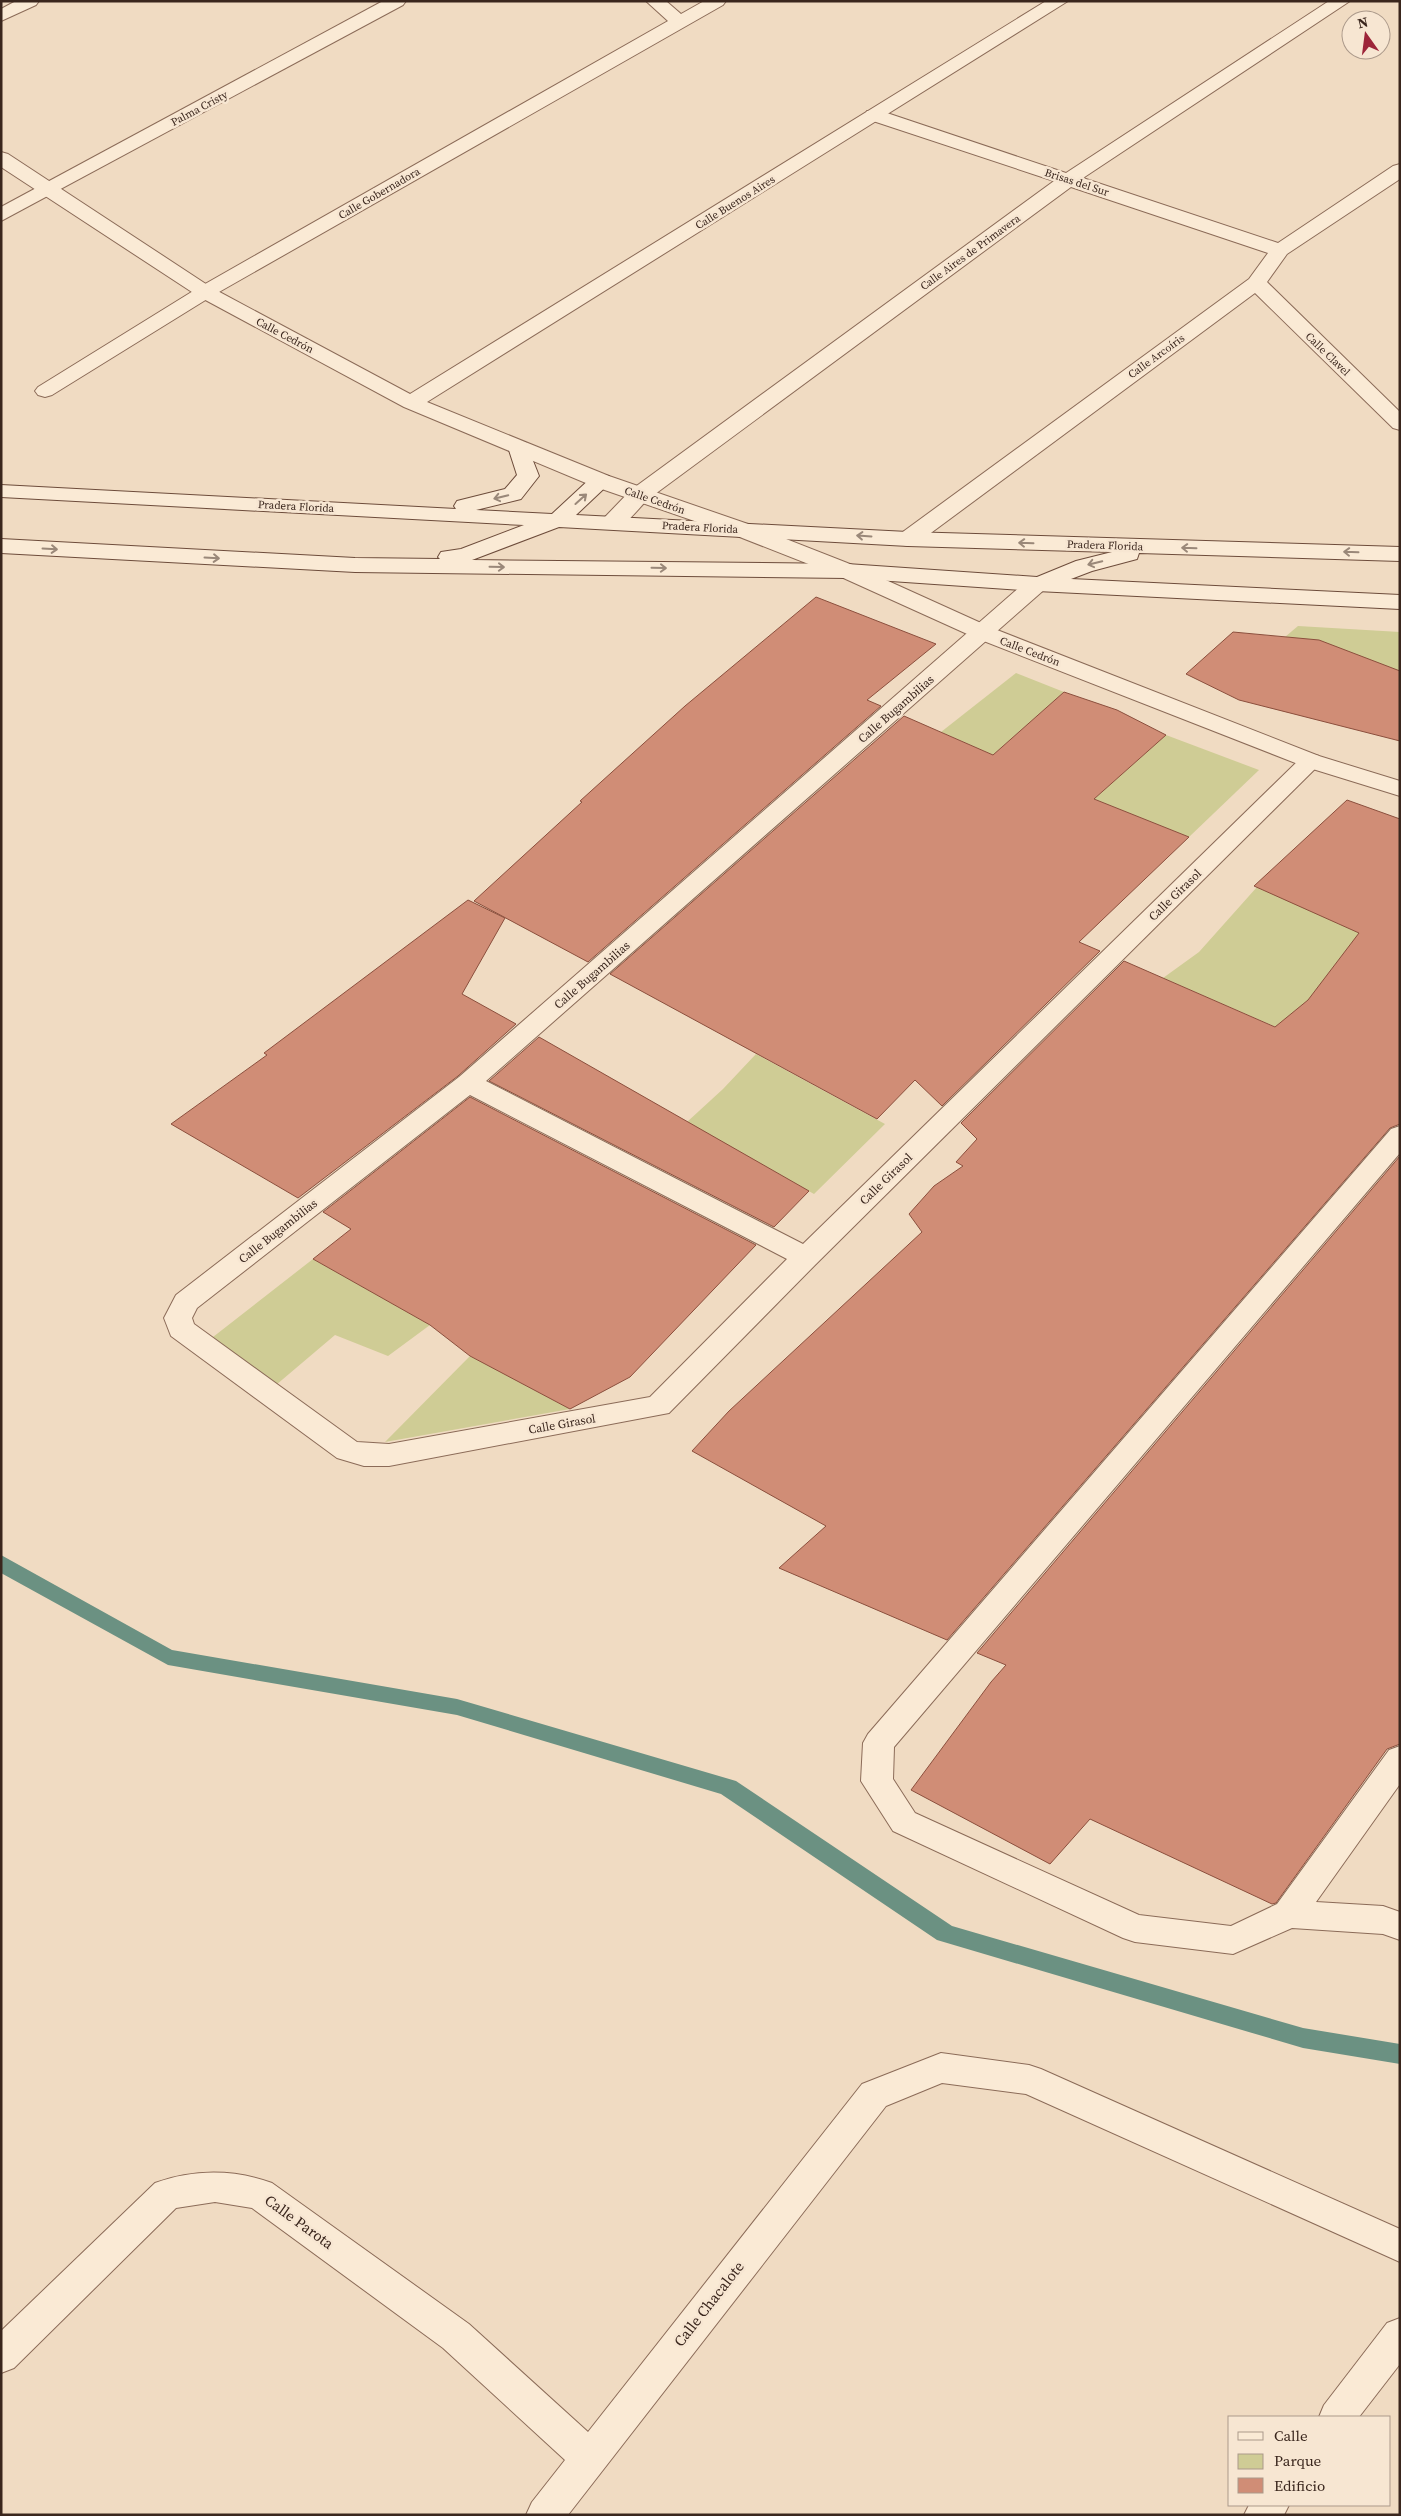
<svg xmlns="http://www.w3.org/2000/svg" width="1401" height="2516" font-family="'Source Serif 4',serif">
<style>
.green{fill:#cfcc95}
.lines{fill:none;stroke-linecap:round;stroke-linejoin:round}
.stream{fill:#6b9182;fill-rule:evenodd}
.building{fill:#d08d76;stroke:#8b4f3d}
.minor-casing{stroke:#8b6b58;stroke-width:2}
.tertiary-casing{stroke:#8b6b58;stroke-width:2}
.secondary-casing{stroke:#6d4c3b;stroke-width:2}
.minor{fill:#faead5;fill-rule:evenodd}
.tertiary{fill:#faead5;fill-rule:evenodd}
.secondary{fill:#faead5;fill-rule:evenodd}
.oneway{stroke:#9a8879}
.labels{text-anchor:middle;stroke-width:5;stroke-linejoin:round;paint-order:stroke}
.far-street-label{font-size:11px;fill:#3a261d;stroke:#f7e6d2}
.street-label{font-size:12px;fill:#3a261d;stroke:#f7e6d2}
.near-street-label{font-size:15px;fill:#3a261d;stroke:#f7e6d2}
</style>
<rect width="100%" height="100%" fill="#f0dbc2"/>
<g class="green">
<path d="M1298,626L1400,632V674L1285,637Z"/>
<path d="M1016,673L1064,692L993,755L941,732Z"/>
<path d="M1166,735L1259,770L1189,837L1094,799Z"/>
<path d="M1257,887L1375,940L1285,1031L1163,978L1199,952Z"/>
<path d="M756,1054L885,1124L814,1194L687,1122L723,1089Z"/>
<path d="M313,1259L430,1325L388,1356L335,1335L276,1385L213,1337Z"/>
<path d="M470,1356L570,1409L385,1442Z"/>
</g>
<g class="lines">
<path class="stream" d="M1,1555L172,1650L457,1699L736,1781L952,1926L1303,2028L1400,2044V2064L1303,2048L937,1940L721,1794L457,1715L168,1665L1,1573Z"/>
</g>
<g class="building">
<path d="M816,597L936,644L867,700L881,706L588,962L474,901L582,802L580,801L685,706Z"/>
<path d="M1233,632L1319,640L1400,671V741L1239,700L1186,674Z"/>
<path d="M1064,692L1117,710L1166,735L1094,799L1189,837L1079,942L1100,951L942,1106L915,1080L877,1119L610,974L904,716L993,755Z"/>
<path d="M1347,800L1400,819V1124L1390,1128L947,1640L779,1568L826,1526L692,1451L729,1411L922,1232L909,1214L934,1186L963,1166L956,1162L977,1139L961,1123L1124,961L1275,1027L1308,1000L1359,933L1254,886Z"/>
<path d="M468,900L505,918L462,994L516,1024L458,1076L298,1198L171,1124L267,1055L264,1053Z"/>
<path d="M539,1037L809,1191L774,1227L489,1081Z"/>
<path d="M470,1097L756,1245L630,1377L570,1409L470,1356L430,1325L313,1259L351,1229L323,1212Z"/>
<path d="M1400,1156V1744L1387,1749L1276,1903L1272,1904L1090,1819L1050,1864L911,1790L991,1682L1006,1665L977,1653Z"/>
</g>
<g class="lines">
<g class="minor-casing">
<g id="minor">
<path d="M16,1H39L36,5L1,21V9Z"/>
<path d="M383,1H406L403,5L1,221V207Z"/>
<path d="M646,1H666L681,14L704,1H726L723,5L212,296L52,395L45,397L38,395L35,391L38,387L198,288L668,21Z"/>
<path d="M1329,1H1350L1083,178L1278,243L1393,166L1400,164V179L1287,254L1267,282L1400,412V430L1393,428L1255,293L916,544L908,546L900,544L897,539L900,534L1249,279L1268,253L1071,187L647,500C635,512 624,531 605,527L602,522L605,517L631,490L1054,181L867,119L865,115L867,111H881L1066,173Z"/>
<path d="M1037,577L1045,579L1048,584L1045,589L486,1081L803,1244L1303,756L1311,754L1319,756L1323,761L816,1264L669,1413L389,1466H364L337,1458L171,1336L164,1318L176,1295L459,1077L1029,579ZM470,1095L787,1259L650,1397L389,1444L357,1442L194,1324L192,1318L197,1308Z"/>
<path d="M1400,1126V1153L894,1747L893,1779L915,1813L1139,1915L1231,1926L1277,1904L1389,1750L1400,1746V1784L1316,1902L1383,1906L1400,1912V1940L1383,1934L1292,1928L1233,1954L1135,1942L1123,1938L893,1831L861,1781L863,1743L868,1734L1391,1129Z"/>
<path d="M941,2053L1029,2065L1041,2069L1400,2229V2262L1026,2094L942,2083L886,2106L568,2515H526L532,2502L565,2460L443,2348L252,2208L215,2202L176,2208L14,2368L1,2373V2331L155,2183C193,2169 234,2169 272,2183L469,2324L588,2432L862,2084Z"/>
</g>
</g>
<g class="tertiary-casing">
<g id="tertiary">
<path d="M1046,1H1068L427,402L609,476L748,524L855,566L992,628L1319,756L1400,781V796L1303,766L976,638L839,576L732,534L593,486L404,407L198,296L1,167V152L8,154L212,288L410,394Z"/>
<path d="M1400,2318V2364L1359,2417H1319L1324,2405L1387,2323Z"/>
<path d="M1249,2505H1289L1284,2515H1244Z"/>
</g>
</g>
<g class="secondary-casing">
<path id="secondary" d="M519,441L526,443L539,476L521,499L476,510L552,514L593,476L601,475L609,476L612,481L576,515L908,532L1400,547V561L1139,553L1137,559L1092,571L1071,579L1400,595V609L1037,591L847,578L355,572L1,553V539L355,558L440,559L438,557L441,552L461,549L524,525L1,497V485L456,509L454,506L457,501L505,489L517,475L508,447L512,443ZM559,527L908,546L1112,552L1076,561L1037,577L847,564L472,560Z"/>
</g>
<use href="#minor" class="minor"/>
<use href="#tertiary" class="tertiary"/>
<use href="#secondary" class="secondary"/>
</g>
<defs><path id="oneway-shaft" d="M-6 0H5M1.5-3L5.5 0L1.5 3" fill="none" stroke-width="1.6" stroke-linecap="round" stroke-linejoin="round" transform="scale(1.25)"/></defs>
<g class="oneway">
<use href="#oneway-shaft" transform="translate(501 497) rotate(166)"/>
<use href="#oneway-shaft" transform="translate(581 499) rotate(-42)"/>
<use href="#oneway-shaft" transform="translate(864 536) rotate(-176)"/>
<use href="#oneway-shaft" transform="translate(1026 543) rotate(-178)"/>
<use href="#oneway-shaft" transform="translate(1189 548) rotate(-178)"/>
<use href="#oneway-shaft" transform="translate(50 549) rotate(3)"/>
<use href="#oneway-shaft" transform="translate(1351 552) rotate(-178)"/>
<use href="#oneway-shaft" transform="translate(212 558) rotate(3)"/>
<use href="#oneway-shaft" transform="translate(1095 563) rotate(166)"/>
<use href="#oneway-shaft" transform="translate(497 567) rotate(1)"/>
<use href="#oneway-shaft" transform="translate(659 568) rotate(1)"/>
</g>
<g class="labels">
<g class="far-street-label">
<text transform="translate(199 108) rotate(-28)" y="4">Palma Cristy</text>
<text transform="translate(1077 182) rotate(18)" y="4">Brisas del Sur</text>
<text transform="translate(379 193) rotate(-30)" y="4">Calle Gobernadora</text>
<text transform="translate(735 202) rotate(-32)" y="4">Calle Buenos Aires</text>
<text transform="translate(970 252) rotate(-36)" y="4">Calle Aires de Primavera</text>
<text transform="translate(285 335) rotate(28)" y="4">Calle Cedrón</text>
<text transform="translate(1328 354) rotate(44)" y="4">Calle Clavel</text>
<text transform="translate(1156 356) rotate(-36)" y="4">Calle Arcoíris</text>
<text transform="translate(655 500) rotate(19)" y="4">Calle Cedrón</text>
<text transform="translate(296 506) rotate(3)" y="4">Pradera Florida</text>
<text transform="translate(700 527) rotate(3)" y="4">Pradera Florida</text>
<text transform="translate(1105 545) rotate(2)" y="4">Pradera Florida</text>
<text transform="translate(1030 651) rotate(21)" y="4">Calle Cedrón</text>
</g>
<g class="street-label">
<text transform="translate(896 709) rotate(-41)" y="4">Calle Bugambilias</text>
<text transform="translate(1175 895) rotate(-44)" y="4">Calle Girasol</text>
<text transform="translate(592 975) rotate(-41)" y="4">Calle Bugambilias</text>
<text transform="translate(886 1179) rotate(-44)" y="4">Calle Girasol</text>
<text transform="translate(278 1231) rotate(-38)" y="4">Calle Bugambilias</text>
<text transform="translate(562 1424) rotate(-10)" y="4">Calle Girasol</text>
</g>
<g class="near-street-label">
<text transform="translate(299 2222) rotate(36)" y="5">Calle Parota</text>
<text transform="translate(709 2304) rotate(-52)" y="5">Calle Chacalote</text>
</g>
</g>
<rect width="1401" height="2516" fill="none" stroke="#3a261d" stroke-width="5"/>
<rect x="1228" y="2416" width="162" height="90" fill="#f7e6d2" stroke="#ab998a"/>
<rect x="1238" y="2432" width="25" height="8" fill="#faead5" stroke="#ab998a"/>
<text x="1274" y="2441" font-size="15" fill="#3a261d">Calle</text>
<rect x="1238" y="2454" width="25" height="15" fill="#cfcc95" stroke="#ab998a"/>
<text x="1274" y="2466" font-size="15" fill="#3a261d">Parque</text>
<rect x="1238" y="2478" width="25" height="15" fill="#d08d76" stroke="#ab998a"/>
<text x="1274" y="2491" font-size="15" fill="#3a261d">Edificio</text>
<g transform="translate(1366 35) rotate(346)"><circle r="24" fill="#f7e6d2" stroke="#ab998a"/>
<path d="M0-4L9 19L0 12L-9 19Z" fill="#9d2539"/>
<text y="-8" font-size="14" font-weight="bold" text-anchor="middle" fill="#3a261d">N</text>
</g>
</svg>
